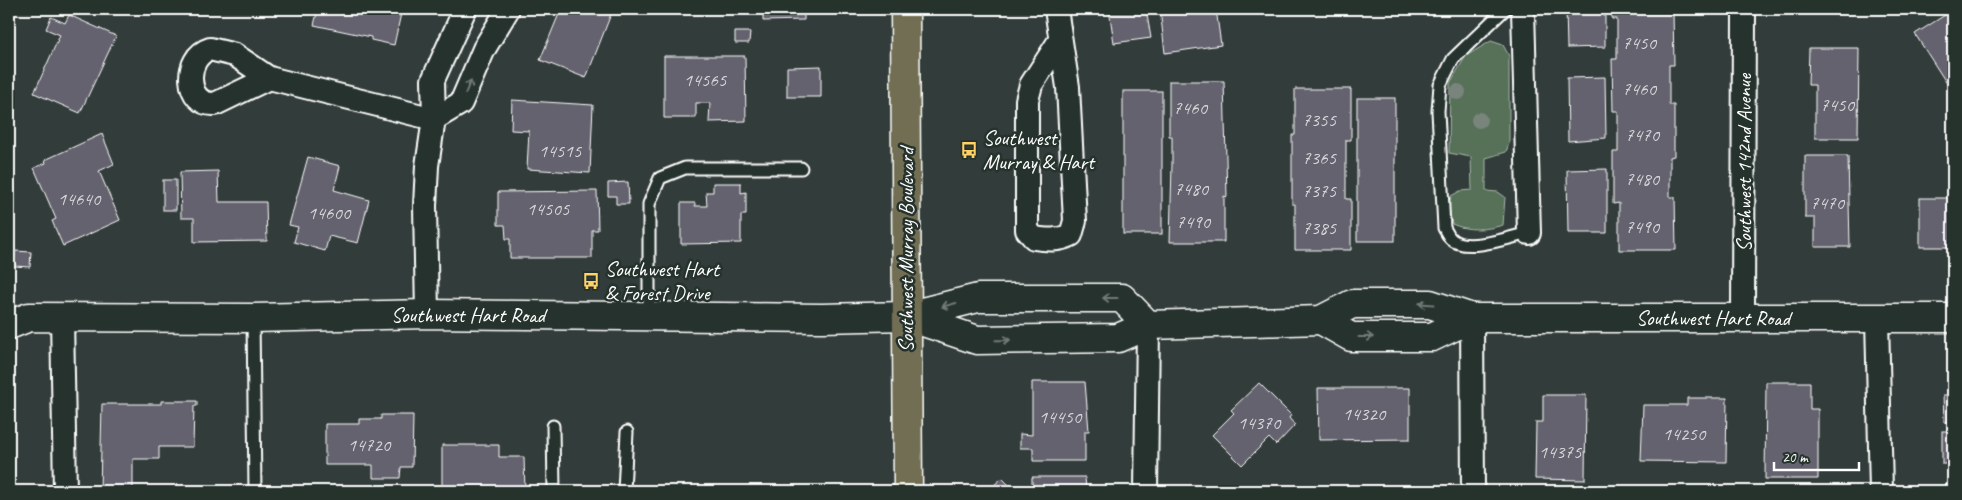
<svg xmlns="http://www.w3.org/2000/svg" width="1962" height="500" font-family="Caveat,sans-serif">
<style>
.green{fill:#567158;stroke:#aab8ac}
.building{fill:#64626e;stroke:#fff}
.lines{fill:none;stroke-linecap:round;stroke-linejoin:round}
.service-casing{stroke:#fff;stroke-width:15}
.minor-casing{stroke:#fff;stroke-width:26}
.tertiary-casing{stroke:#fff;stroke-width:31}
.secondary-casing{stroke:#fff;stroke-width:31}
.primary-casing{stroke:#fff;stroke-width:31}
.service{stroke:#26332d;stroke-width:11}
.minor{stroke:#26332d;stroke-width:22}
.tertiary{stroke:#26332d;stroke-width:28}
.secondary{stroke:#26332d;stroke-width:28}
.primary{stroke:#726e52;stroke-width:28}
.tree{fill:#79847d}
.oneway{stroke:#727a76}
.labels{text-anchor:middle;stroke-width:5;stroke-linejoin:round;paint-order:stroke}
.number-label{font-size:19px;fill:#d8d8db}
.poi-label{font-size:21px;fill:#fff;stroke:#26332d;text-anchor:start}
.street-label{font-size:21px;fill:#fff;stroke:#26332d}
</style>
<rect width="100%" height="100%" fill="#323c3a"/>
<filter id="ink" filterUnits="userSpaceOnUse"><feTurbulence type="fractalNoise" baseFrequency=".02" numOctaves="2"/><feDisplacementMap in="SourceGraphic" scale="10" xChannelSelector="R" yChannelSelector="G"/><feConvolveMatrix kernelMatrix="1 2 1 2 8 2 1 2 1" color-interpolation-filters="sRGB"/></filter>
<g filter="url(#ink)">
<path class="green" d="M1491,41L1503,45L1509,56V143L1506,152L1486,158V191L1498,192L1505,197L1503,225C1487,230 1467,231 1452,224L1449,207L1451,196L1460,191L1472,190L1471,157L1449,153L1450,83L1466,56Z"/>
<g class="building">
<path d="M318,9H402L394,45L371,40V37L314,25Z"/>
<path d="M561,9H613L586,78L540,60Z"/>
<path d="M763,9H804V20L763,21Z"/>
<path d="M1109,9H1146L1151,38L1114,43Z"/>
<path d="M1160,9H1216L1221,45L1165,53Z"/>
<path d="M1566,9H1605V47L1567,48Z"/>
<path d="M1612,9H1668V12H1673L1674,65H1669V105H1674V156L1670,157V197H1675L1676,250H1619V203L1613,204V152H1618V111H1613L1612,59H1617V19H1612Z"/>
<path d="M1805,9H1846V11L1805,13Z"/>
<path d="M1953,10V93L1915,34Z"/>
<path d="M69,15L116,36L80,113L34,93L60,35L46,29L51,17L65,23Z"/>
<path d="M735,32H750L749,43H735Z"/>
<path d="M1809,48H1859L1858,138H1815V85H1808Z"/>
<path d="M664,56H745L746,121L709,122L710,103H696V118H664Z"/>
<path d="M821,66V97H787V67Z"/>
<path d="M1605,77L1606,138L1568,141L1567,78Z"/>
<path d="M1169,81H1224L1227,197L1224,196V242H1170L1172,164V136H1169Z"/>
<path d="M1295,89H1351V140H1346V199H1351V250H1295V204H1292V135H1295Z"/>
<rect x="1123" y="91" width="39" height="143"/>
<rect x="1357" y="98" width="38" height="143"/>
<path d="M512,100L593,105L590,173L527,169L529,131L511,130Z"/>
<path d="M102,134L114,164L99,171L120,220L63,246L52,221L56,219L34,168L46,163L45,160Z"/>
<path d="M1805,156H1848L1850,247H1815V218H1805Z"/>
<path d="M308,157L340,166L334,190L369,200L358,243L329,236L325,251L294,242L298,227L289,225Z"/>
<path d="M1607,169V233H1568L1567,170Z"/>
<path d="M218,171L219,202H266L267,241L194,242V218H181L180,172Z"/>
<rect x="163" y="180" width="13" height="30"/>
<path d="M628,182L629,204H616V196H608V183Z"/>
<path d="M713,183H741V193L746,192V215H741V243L681,244V203H695V206H707L706,192H713Z"/>
<path d="M597,191L598,230H592V258H510V239H506L505,225H498V192Z"/>
<rect x="1920" y="198" width="33" height="49"/>
<path d="M15,251L31,252L30,267L14,266Z"/>
<path d="M1032,382H1085L1089,431H1085V461H1033V448H1020V434L1032,435Z"/>
<path d="M1766,382H1810V409H1818V479H1765Z"/>
<path d="M1259,383L1291,415L1289,418L1295,425L1276,445L1269,438L1242,465L1212,435L1234,413L1231,410Z"/>
<path d="M1318,388H1410V439L1319,440Z"/>
<path d="M1543,395H1586L1585,480L1535,479L1536,422H1543Z"/>
<path d="M1943,395H1953V422H1944Z"/>
<path d="M1687,398H1727L1726,462L1641,461L1643,405H1687Z"/>
<path d="M161,401H197V406H194L193,447H159V459H133V491H100L102,404H161Z"/>
<path d="M381,415H413L412,467H401L400,478H373V465H325V424H359V419H381Z"/>
<rect x="1942" y="431" width="11" height="33"/>
<path d="M442,445H499V457H524L525,491H442Z"/>
<path d="M1032,477H1085L1086,491H1032Z"/>
<path d="M1002,478L1011,487L1007,491H996L992,487Z"/>
<rect x="1361" y="486" width="48" height="5"/>
</g>
<g class="lines">
<g class="service-casing">
<g id="service">
<path d="M1505,9L1453,59L1440,85L1438,111L1444,228C1446,231 1448,236 1451,239C1466,253 1511,237 1529,233"/>
<path d="M649,316V204L660,178L685,168H801"/>
<path d="M253,318L255,491"/>
<path d="M553,426L554,491"/>
<path d="M624,491L627,432"/>
</g>
</g>
<g class="minor-casing">
<g id="minor">
<path d="M1056,9L1068,87L1075,221L1071,235C1058,241 1047,240 1034,238L1027,230V100L1031,85L1060,40"/>
<path d="M1523,9L1529,233"/>
<path d="M210,49L235,55L269,78L215,104C185,106 183,57 210,49Z"/>
<path d="M269,78L434,119"/>
<path d="M434,119L461,103L484,49L508,9"/>
<path d="M427,314L425,206L427,166L434,119L433,80L465,9"/>
<path d="M62,317L65,491"/>
<path d="M1472,318L1473,491"/>
<path d="M1743,318L1744,9"/>
<path d="M1877,318L1881,491"/>
<path d="M1146,491L1148,325"/>
</g>
</g>
<g class="tertiary-casing">
<g id="tertiary">
<path d="M906,316L977,340L1118,338L1148,325L1321,320L1352,304H1430L1472,318H1953"/>
<path d="M906,316L978,298H1122L1148,325"/>
<path d="M1321,320L1351,337H1432L1472,318"/>
</g>
</g>
<g class="secondary-casing">
<path id="secondary" d="M9,325L29,317L253,318L427,314L822,318L906,316"/>
</g>
<g class="primary-casing">
<path id="primary" d="M905,9L908,491"/>
</g>
<use href="#service" class="service"/>
<use href="#minor" class="minor"/>
<use href="#tertiary" class="tertiary"/>
<use href="#secondary" class="secondary"/>
<use href="#primary" class="primary"/>
</g>
<g class="tree">
<circle cx="1458" cy="92" r="8"/>
<circle cx="1479" cy="120" r="8"/>
</g>
<defs><path id="oneway-shaft" d="M-6 0H5M1.5-3L5.5 0L1.5 3" fill="none" stroke-width="1.6" stroke-linecap="round" stroke-linejoin="round" transform="scale(1.25)"/></defs>
<g class="oneway">
<use href="#oneway-shaft" transform="translate(468 87) rotate(-68)"/>
<use href="#oneway-shaft" transform="translate(1110 298) rotate(-180)"/>
<use href="#oneway-shaft" transform="translate(1426 304) rotate(-176)"/>
<use href="#oneway-shaft" transform="translate(949 305) rotate(165)"/>
<use href="#oneway-shaft" transform="translate(1366 337)"/>
<use href="#oneway-shaft" transform="translate(1003 340) rotate(-1)"/>
</g>
</g>
<defs>
<g id="bus-bare" transform="scale(1.35)"><path d="M-5-6H5V4H4V6H2V4H-2V6H-4V4H-5ZM-3.5-4V0h7V-4ZM-3.5 1.2v1.5H-2V1.2ZM2 1.2v1.5H3.5V1.2Z" fill="#ffd166" stroke="#26332d" stroke-width="2.5" paint-order="stroke"/></g>
</defs>
<g fill-rule="evenodd">
<use href="#bus-bare" x="969" y="150"/>
<use href="#bus-bare" x="591" y="281"/>
</g>
<g class="labels">
<g class="number-label">
<text x="1639" y="49">7450</text>
<text x="705" y="86">14565</text>
<text x="1639" y="95">7460</text>
<text x="1837" y="111">7450</text>
<text x="1190" y="114">7460</text>
<text x="1319" y="126">7355</text>
<text x="1642" y="141">7470</text>
<text x="560" y="157">14515</text>
<text x="1319" y="164">7365</text>
<text x="1642" y="185">7480</text>
<text x="1191" y="195">7480</text>
<text x="1319" y="197">7375</text>
<text x="79" y="205">14640</text>
<text x="1827" y="209">7470</text>
<text x="548" y="215">14505</text>
<text x="329" y="219">14600</text>
<text x="1193" y="228">7490</text>
<text x="1642" y="233">7490</text>
<text x="1319" y="234">7385</text>
<text x="1364" y="420">14320</text>
<text x="1060" y="423">14450</text>
<text x="1259" y="429">14370</text>
<text x="1684" y="440">14250</text>
<text x="369" y="451">14720</text>
<text x="1560" y="458">14375</text>
</g>
<g class="poi-label">
<text x="983" y="145">Southwest<tspan x="983" dy="24">Murray &amp; Hart</tspan></text>
<text x="605" y="276">Southwest Hart<tspan x="605" dy="24">&amp; Forest Drive</tspan></text>
</g>
<g class="street-label">
<text transform="translate(1744 163) rotate(-90)" y="7">Southwest 142nd Avenue</text>
<text transform="translate(906 250) rotate(-90)" y="7">Southwest Murray Boulevard</text>
<text x="468" y="322">Southwest Hart Road</text>
<text x="1713" y="325">Southwest Hart Road</text>
</g>
</g>
<rect width="1962" height="500" fill="none" stroke="#26332d" stroke-width="30"/>
<rect x="15" y="15" width="1932" height="470" fill="none" stroke="#fff" stroke-width="2" filter="url(#ink)"/>
<path d="M1774 462v8h85v-8" fill="none" stroke="#ffffff" stroke-width="2.5"/>
<text x="1782" y="462" font-size="15" fill="#ffffff" stroke="#26332d" stroke-width="4" paint-order="stroke">20 m</text>
</svg>
